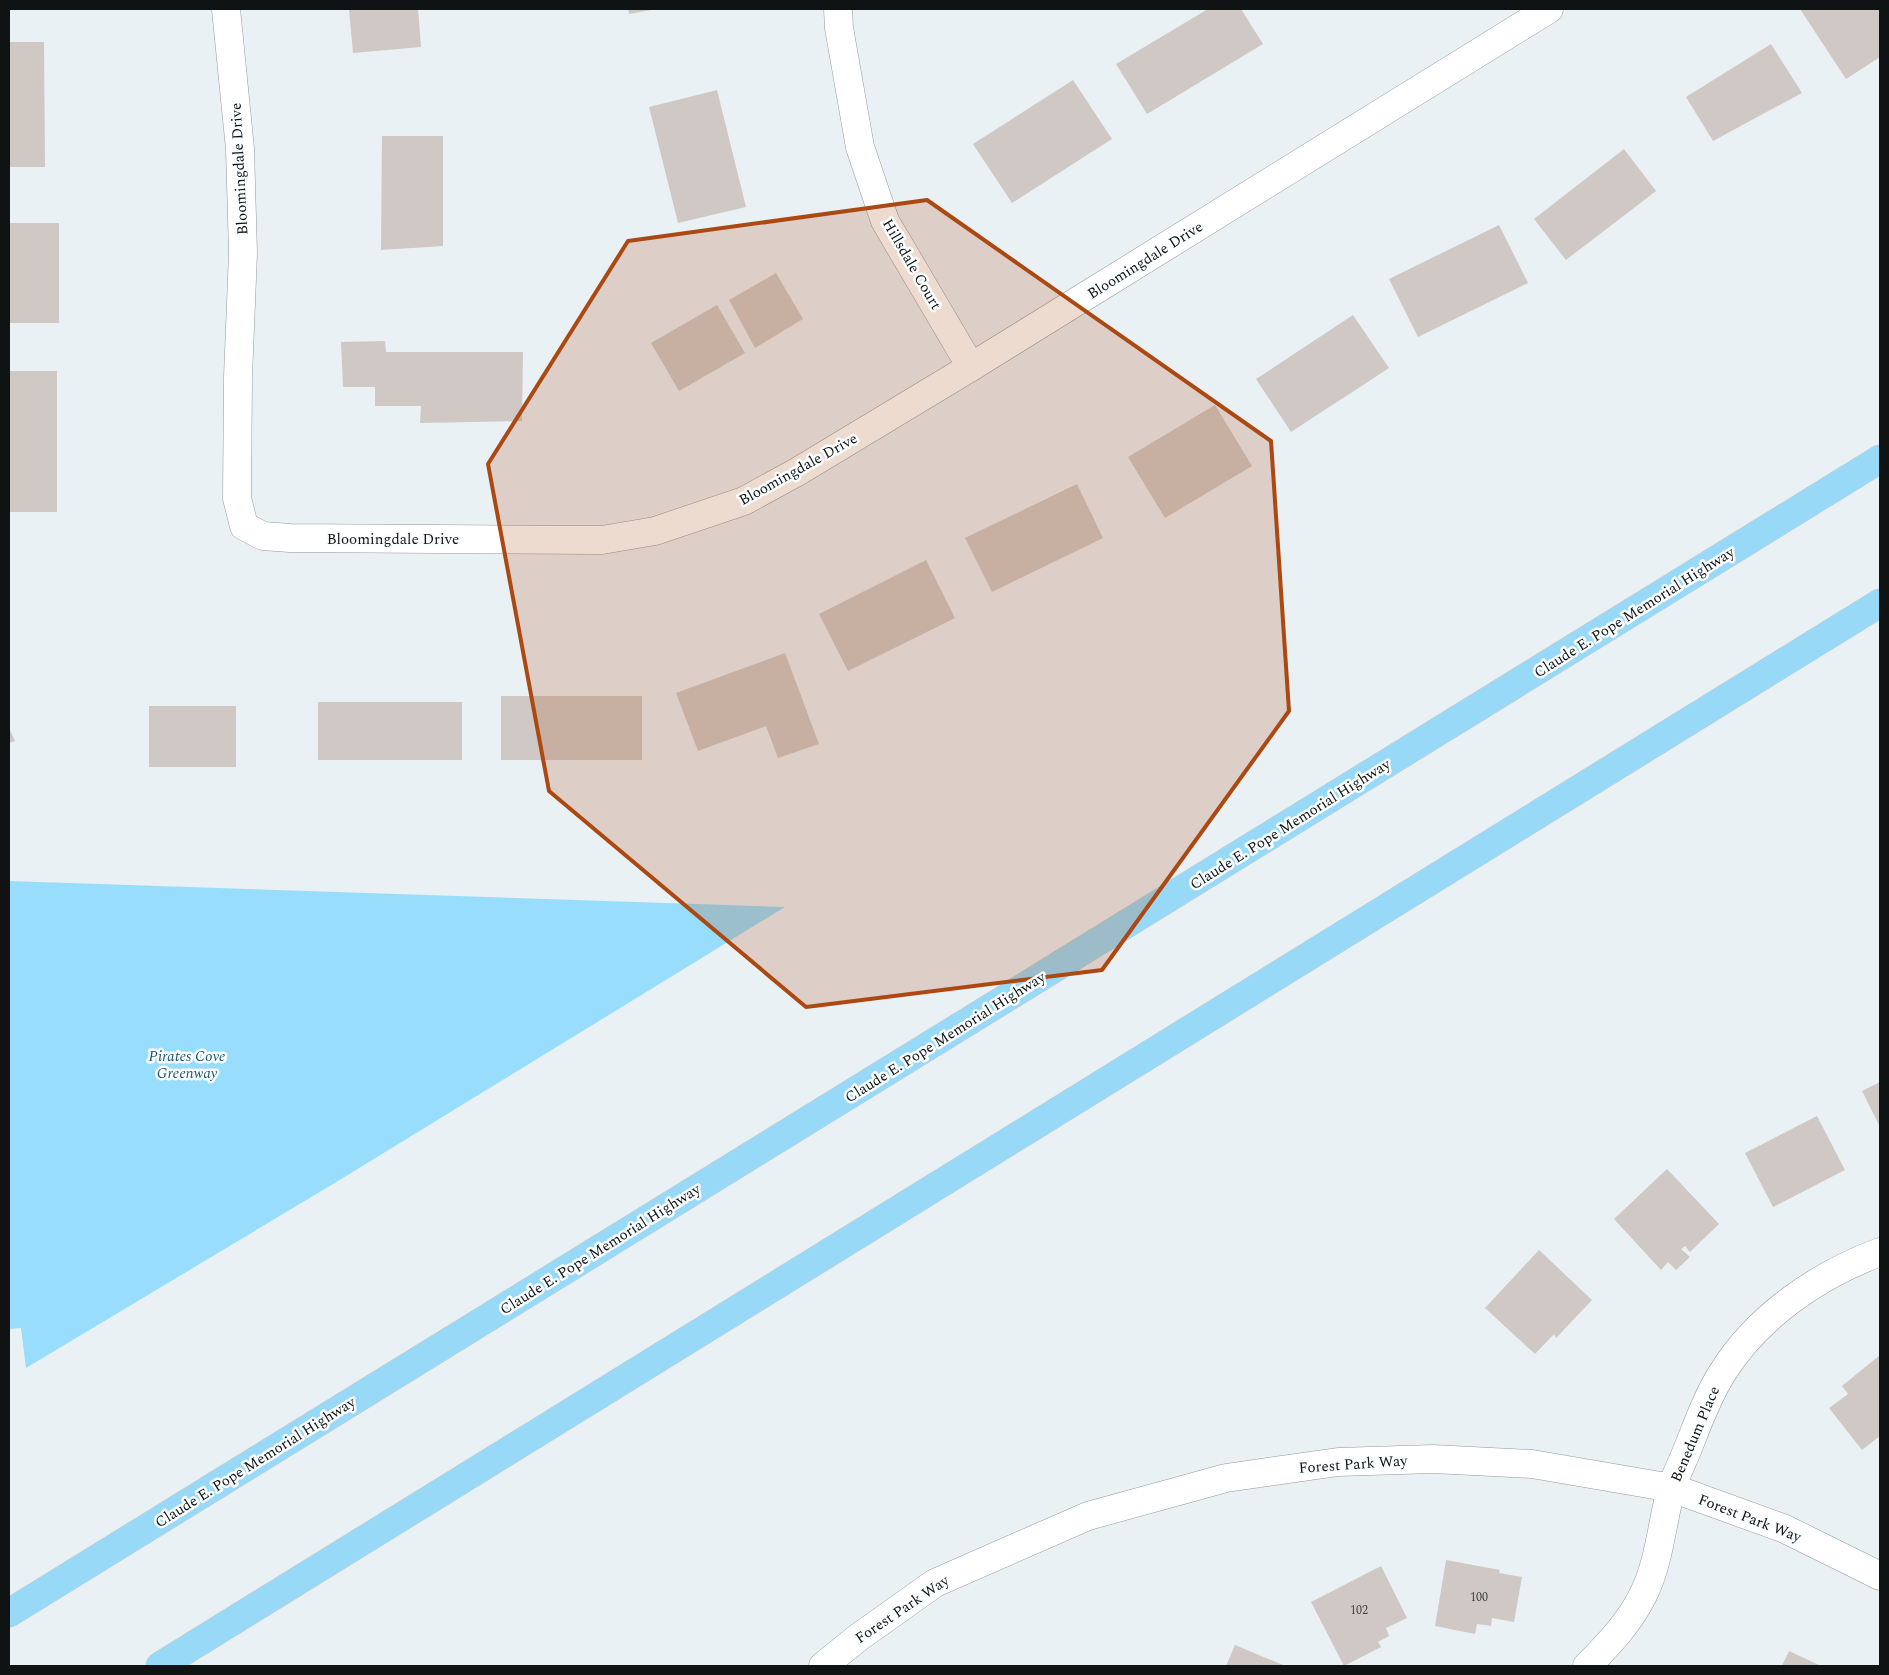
<svg xmlns="http://www.w3.org/2000/svg" width="1889" height="1675" font-family="Spectral,serif">
<style>
.green{fill:#99ddfc}
.building{fill:#cfc8c5}
.lines{fill:none;stroke-linecap:round;stroke-linejoin:round}
.minor-casing{stroke:#939a9d;stroke-width:29}
.motorway-casing{stroke:#cacbcb;stroke-width:29}
.minor{stroke:#fff;stroke-width:28}
.motorway{stroke:#99d9f8;stroke-width:28}
.marked{fill:#ac4912;fill-opacity:0.2;stroke:#ac4912;stroke-width:4;stroke-linejoin:round}
.labels{text-anchor:middle;stroke-width:5;stroke-linejoin:round;paint-order:stroke}
.number-label{font-size:12px;fill:#404040}
.street-label{font-size:15px;fill:#101314;stroke:#fbfeff}
.park-label{font-size:15px;font-style:italic;fill:#20566d;stroke:#fbfeff}
</style>
<rect width="100%" height="100%" fill="#eaf1f4"/>
<path class="green" d="M9,881L785,907L338,1181L26,1368L21,1328L9,1329Z"/>
<g class="building">
<path d="M349,9H418L421,47L353,53Z"/>
<path d="M628,9H651V10L629,14Z"/>
<path d="M1208,9H1241L1263,44L1147,114L1116,64Z"/>
<path d="M1800,9H1880V57L1846,79Z"/>
<path d="M9,42H44L45,167H9Z"/>
<path d="M1771,44L1802,93L1713,141L1686,97Z"/>
<path d="M1073,80L1112,139L1012,203L973,144Z"/>
<path d="M717,90L746,207L678,223L649,107Z"/>
<path d="M382,136H443V246L381,250Z"/>
<path d="M1624,149L1656,191L1566,260L1534,219Z"/>
<rect x="9" y="223" width="50" height="100"/>
<path d="M1499,225L1528,283L1418,337L1389,279Z"/>
<path d="M776,273L803,319L755,348L729,300Z"/>
<path d="M717,305L745,353L679,391L651,343Z"/>
<path d="M1353,315L1389,368L1291,432L1256,379Z"/>
<path d="M385,341L386,352H523L522,421L420,423L421,406H375V387H343L341,342Z"/>
<rect x="9" y="371" width="48" height="141"/>
<path d="M1215,405L1252,466L1165,518L1128,457Z"/>
<path d="M1077,484L1103,538L992,592L965,538Z"/>
<path d="M926,560L955,618L848,671L819,614Z"/>
<path d="M785,653L819,744L778,758L766,726L698,751L676,693Z"/>
<rect x="501" y="696" width="141" height="64"/>
<rect x="318" y="702" width="144" height="58"/>
<rect x="149" y="706" width="87" height="61"/>
<path d="M9,728L15,741L9,743Z"/>
<path d="M1880,1082V1127L1862,1091Z"/>
<path d="M1817,1116L1845,1170L1773,1207L1745,1153Z"/>
<path d="M1667,1169L1719,1224L1690,1252L1685,1246L1681,1249L1690,1257L1676,1270L1668,1262L1661,1270L1614,1219Z"/>
<path d="M1539,1250L1592,1300L1556,1338L1554,1334L1535,1354L1485,1308Z"/>
<path d="M1880,1355V1436L1862,1450L1829,1408L1848,1394L1842,1386Z"/>
<path d="M1446,1560L1500,1570L1499,1573L1522,1577L1514,1622L1492,1618L1491,1626L1477,1624L1475,1634L1435,1626Z"/>
<path d="M1381,1566L1407,1618L1386,1628L1389,1636L1378,1642L1381,1647L1344,1666L1311,1602Z"/>
<path d="M1235,1645L1283,1665L1282,1666H1226Z"/>
<path d="M1789,1651L1821,1666H1782Z"/>
</g>
<g class="lines">
<g class="minor-casing">
<g id="minor">
<path d="M226,9L240,149L243,253L238,377L237,498L244,526L263,536L290,538L602,540L655,531L744,501L797,472L971,367L1549,9"/>
<path d="M838,9L839,28L860,147L885,221L971,367"/>
<path d="M823,1666L859,1637L935,1583L1088,1516L1226,1478L1338,1462L1433,1459L1532,1464L1672,1488L1785,1529L1880,1576"/>
<path d="M1587,1666C1608,1645 1630,1622 1643,1595C1659,1564 1662,1523 1671,1489C1676,1474 1684,1459 1690,1443C1699,1420 1708,1396 1721,1375C1756,1317 1818,1275 1880,1252"/>
</g>
</g>
<g class="motorway-casing">
<g id="motorway">
<path d="M9,1613L1880,459"/>
<path d="M160,1666L1880,603"/>
</g>
</g>
<use href="#minor" class="minor"/>
<use href="#motorway" class="motorway"/>
</g>
<path class="marked" d="M927,200L1271,441L1289,711L1102,970L806,1007L549,791L488,464L628,241Z"/>
<g class="labels">
<g class="number-label">
<text x="1479" y="1601">100</text>
<text x="1359" y="1614">102</text>
</g>
<g class="street-label">
<text transform="translate(239 169) rotate(-93)" y="5">Bloomingdale Drive</text>
<text transform="translate(1145 260) rotate(-32)" y="5">Bloomingdale Drive</text>
<text transform="translate(912 264) rotate(60)" y="5">Hillsdale Court</text>
<text transform="translate(798 469) rotate(-29)" y="5">Bloomingdale Drive</text>
<text x="393" y="544">Bloomingdale Drive</text>
<text transform="translate(1634 612) rotate(-32)" y="5">Claude E. Pope Memorial Highway</text>
<text transform="translate(1290 824) rotate(-32)" y="5">Claude E. Pope Memorial Highway</text>
<text transform="translate(945 1037) rotate(-32)" y="5">Claude E. Pope Memorial Highway</text>
<text transform="translate(600 1249) rotate(-32)" y="5">Claude E. Pope Memorial Highway</text>
<text transform="translate(1695 1434) rotate(-67)" y="5">Benedum Place</text>
<text transform="translate(255 1462) rotate(-32)" y="5">Claude E. Pope Memorial Highway</text>
<text transform="translate(1353 1464) rotate(-4)" y="5">Forest Park Way</text>
<text transform="translate(1750 1518) rotate(21)" y="5">Forest Park Way</text>
<text transform="translate(902 1609) rotate(-34)" y="5">Forest Park Way</text>
</g>
<g class="park-label">
<text x="187" y="1061">Pirates Cove<tspan x="187" dy="17">Greenway</tspan></text>
</g>
</g>
<rect width="1889" height="1675" fill="none" stroke="#101314" stroke-width="20"/>
</svg>
